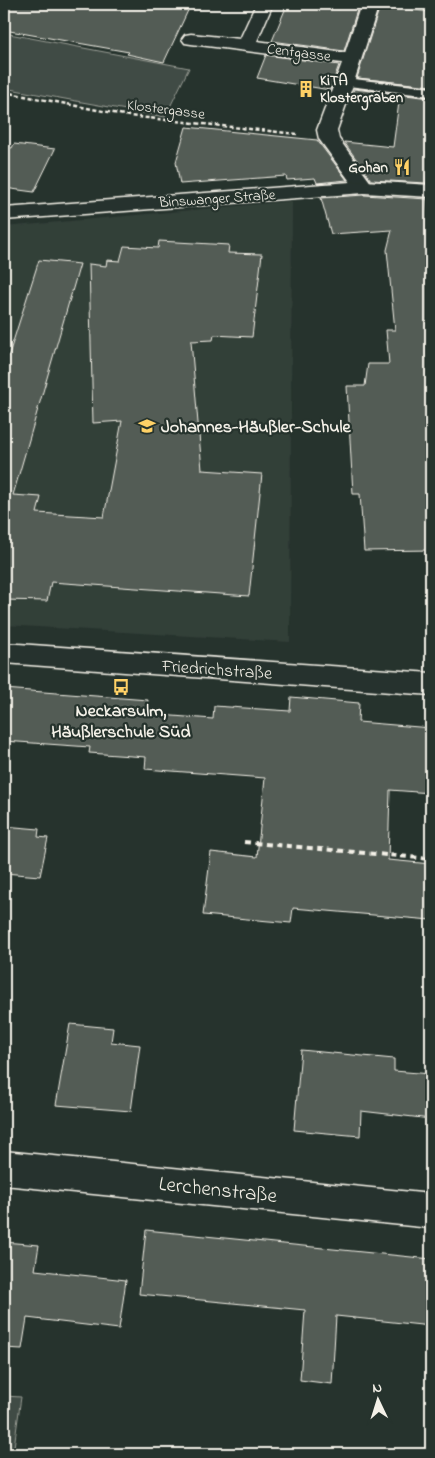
<svg xmlns="http://www.w3.org/2000/svg" width="435" height="1458" font-family="'Indie Flower',sans-serif">
<style>
.built{fill:#333f39}
.green{fill:#414b45;stroke:#9a9e96}
.building{fill:#525c55;stroke:#f4f1e8}
.lines{fill:none;stroke-linecap:round;stroke-linejoin:round}
.lane-casing{stroke:#f4f1e8;stroke-width:4}
.street-casing{stroke:#f4f1e8;stroke-width:3}
.secondary-casing{stroke:#f4f1e8;stroke-width:3}
.path-far1{stroke:#f4f1e8;stroke-width:2.5;stroke-dasharray:4 2.5;stroke-linecap:butt}
.path{stroke:#f4f1e8;stroke-width:4;stroke-dasharray:6 4.5;stroke-linecap:butt}
.lane{fill:#26332d;fill-rule:evenodd}
.street{fill:#26332d;fill-rule:evenodd}
.secondary{fill:#26332d;fill-rule:evenodd}
.labels{text-anchor:middle;stroke-width:4.5;stroke-linejoin:round;paint-order:stroke}
.far-street-label{font-size:15px;fill:#f4f1e8;stroke:#26332d}
.far-poi-label{font-size:15px;font-weight:bold;fill:#f4f1e8;stroke:#26332d;text-anchor:start}
.poi-label{font-size:18px;font-weight:bold;fill:#f4f1e8;stroke:#26332d;text-anchor:start}
.street-label{font-size:18px;fill:#f4f1e8;stroke:#26332d}
.near-street-label{font-size:21px;fill:#f4f1e8;stroke:#26332d}
</style>
<rect width="100%" height="100%" fill="#26332d"/>
<filter id="ink" filterUnits="userSpaceOnUse"><feTurbulence type="fractalNoise" baseFrequency=".02" numOctaves="2"/><feDisplacementMap in="SourceGraphic" scale="10" xChannelSelector="R" yChannelSelector="G"/><feConvolveMatrix kernelMatrix="1 2 1 2 8 2 1 2 1" color-interpolation-filters="sRGB"/></filter>
<g filter="url(#ink)">
<path class="built" d="M292,201L290,642L4,625V227Z"/>
<g class="green">
<path d="M4,33L189,68L165,117L4,88Z"/>
<path d="M4,1396L21,1397L13,1454H4Z"/>
</g>
<g class="building">
<path d="M4,4H191L164,62L127,54L129,52L4,30Z"/>
<path d="M342,4H359L344,51L272,41L287,5L315,8L316,6L340,9Z"/>
<path d="M380,6L431,12V86L357,78Z"/>
<path d="M266,55L339,65L330,90L257,78Z"/>
<path d="M354,89L431,98V155L426,183L371,180L344,142L393,147L399,102L352,94Z"/>
<path d="M186,127L317,140L347,180L317,183L315,178L287,180L286,176L180,184L176,162Z"/>
<path d="M14,144L55,149L34,192L4,188V147L12,148Z"/>
<path d="M364,195L427,199L431,237V550L364,551L360,494H353L347,386H365L368,364H389L386,330H395L387,250L392,230L331,234L321,198Z"/>
<path d="M159,241L229,245L228,253L262,254L252,337L214,335L213,340L191,341L202,470L262,474L249,596L51,582L47,601L4,600V370L39,260L80,264L13,495L41,497L37,513L104,517L122,421L93,423L89,264L106,266L107,260L120,261L124,246L158,248Z"/>
<path d="M4,689L148,700L146,714L213,719L214,706L290,711L291,697L359,703L358,722L431,728V793L390,790L388,860L431,864V920L293,908L291,923L203,915L211,852L257,857L265,778L145,769L146,757L89,753L90,747L4,741Z"/>
<path d="M4,826L39,829L38,837L48,838L40,876L4,873Z"/>
<path d="M70,1024L113,1028L111,1042L140,1045L131,1111L56,1105Z"/>
<path d="M301,1050L394,1059V1071L431,1074V1119L361,1111L360,1136L294,1130Z"/>
<path d="M146,1230L431,1259V1326L336,1316L332,1384L300,1380L305,1310L139,1294Z"/>
<path d="M4,1242L39,1245L35,1270L126,1280L119,1329L27,1318L22,1349L4,1348Z"/>
</g>
<g class="lines">
<g class="lane-casing">
<path id="lane" d="M345,78L431,88V96L340,85L338,82Z"/>
</g>
<g class="street-casing">
<g id="street">
<path d="M256,4H273L257,41L345,53L361,4H379L354,82L337,130L339,139L374,187L371,191L364,193L357,191L319,139L317,130L342,63L191,44L185,43L182,39L185,35L191,34L240,39Z"/>
<path d="M4,1151L431,1194V1228L4,1185Z"/>
</g>
</g>
<g class="secondary-casing">
<g id="secondary">
<path d="M364,181L431,185V197L364,193L4,220V208Z"/>
<path d="M4,643L431,673V695L4,663Z"/>
</g>
</g>
<path class="path-far1" d="M4,92L129,116L297,134"/>
<path class="path" d="M244,842L431,859"/>
<use href="#lane" class="lane"/>
<use href="#street" class="street"/>
<use href="#secondary" class="secondary"/>
</g>
</g>
<defs>
<g id="building-bare" transform="scale(1.35)"><path d="M-4-6H4V6H1V3H-1V6H-4ZM-2.5-4.3h1.7v1.8h-1.7ZM.8-4.3h1.7v1.8H.8ZM-2.5-1h1.7V.8h-1.7ZM.8-1h1.7V.8H.8Z" fill="#ffd166" stroke="#26332d" stroke-width="2.5" paint-order="stroke"/></g>
<g id="restaurant-bare" transform="scale(1.35)"><path d="M-5-6h1v4h1v-4h1v4h1v-4h1v5L-1.5 .5V6h-2V.5L-5-1ZM5-6V6H3V1.5H1.5Q1.5-4 5-6Z" fill="#ffd166" stroke="#26332d" stroke-width="2.5" paint-order="stroke"/></g>
<g id="school-bare" transform="scale(1.35)"><path d="M0-5L7-2L0 1L-7-2ZM-4 1L0 2.5L4 1V4Q0 6-4 4Z" fill="#ffd166" stroke="#26332d" stroke-width="2.5" paint-order="stroke"/></g>
<g id="bus-bare" transform="scale(1.35)"><path d="M-5-6H5V4H4V6H2V4H-2V6H-4V4H-5ZM-3.5-4V0h7V-4ZM-3.5 1.2v1.5H-2V1.2ZM2 1.2v1.5H3.5V1.2Z" fill="#ffd166" stroke="#26332d" stroke-width="2.5" paint-order="stroke"/></g>
</defs>
<g fill-rule="evenodd">
<use href="#building-bare" x="306" y="89"/>
<use href="#restaurant-bare" x="402" y="167"/>
<use href="#school-bare" x="147" y="426"/>
<use href="#bus-bare" x="121" y="687"/>
</g>
<g class="labels">
<g class="far-street-label">
<text transform="translate(299 52) rotate(7)" y="5">Centgasse</text>
<text transform="translate(166 109) rotate(7)" y="5">Klostergasse</text>
<text transform="translate(217 198) rotate(-4)" y="5">Binswanger Straße</text>
</g>
<g class="far-poi-label">
<text x="320" y="85">KiTA<tspan x="320" dy="17">Klostergraben</tspan></text>
<text x="388" y="172" text-anchor="end">Gohan</text>
</g>
<g class="poi-label">
<text x="161" y="432">Johannes-Häußler-Schule</text>
<text x="121" y="716" text-anchor="middle">Neckarsulm,<tspan x="121" dy="21">Häußlerschule Süd</tspan></text>
</g>
<g class="street-label">
<text transform="translate(217 669) rotate(4)" y="6">Friedrichstraße</text>
</g>
<g class="near-street-label">
<text transform="translate(218 1189) rotate(6)" y="7">Lerchenstraße</text>
</g>
</g>
<rect width="435" height="1458" fill="none" stroke="#26332d" stroke-width="20"/>
<rect x="10" y="10" width="415" height="1438" fill="none" stroke="#f4f1e8" stroke-width="2" filter="url(#ink)"/>
<g transform="translate(378 1400) rotate(356)" stroke="#26332d" stroke-width="4" paint-order="stroke">
<path d="M0-4L9 19L0 12L-9 19Z" fill="#f4f1e8"/>
<text y="-8" font-size="14" font-weight="bold" text-anchor="middle" fill="#f4f1e8">N</text>
</g>
</svg>
